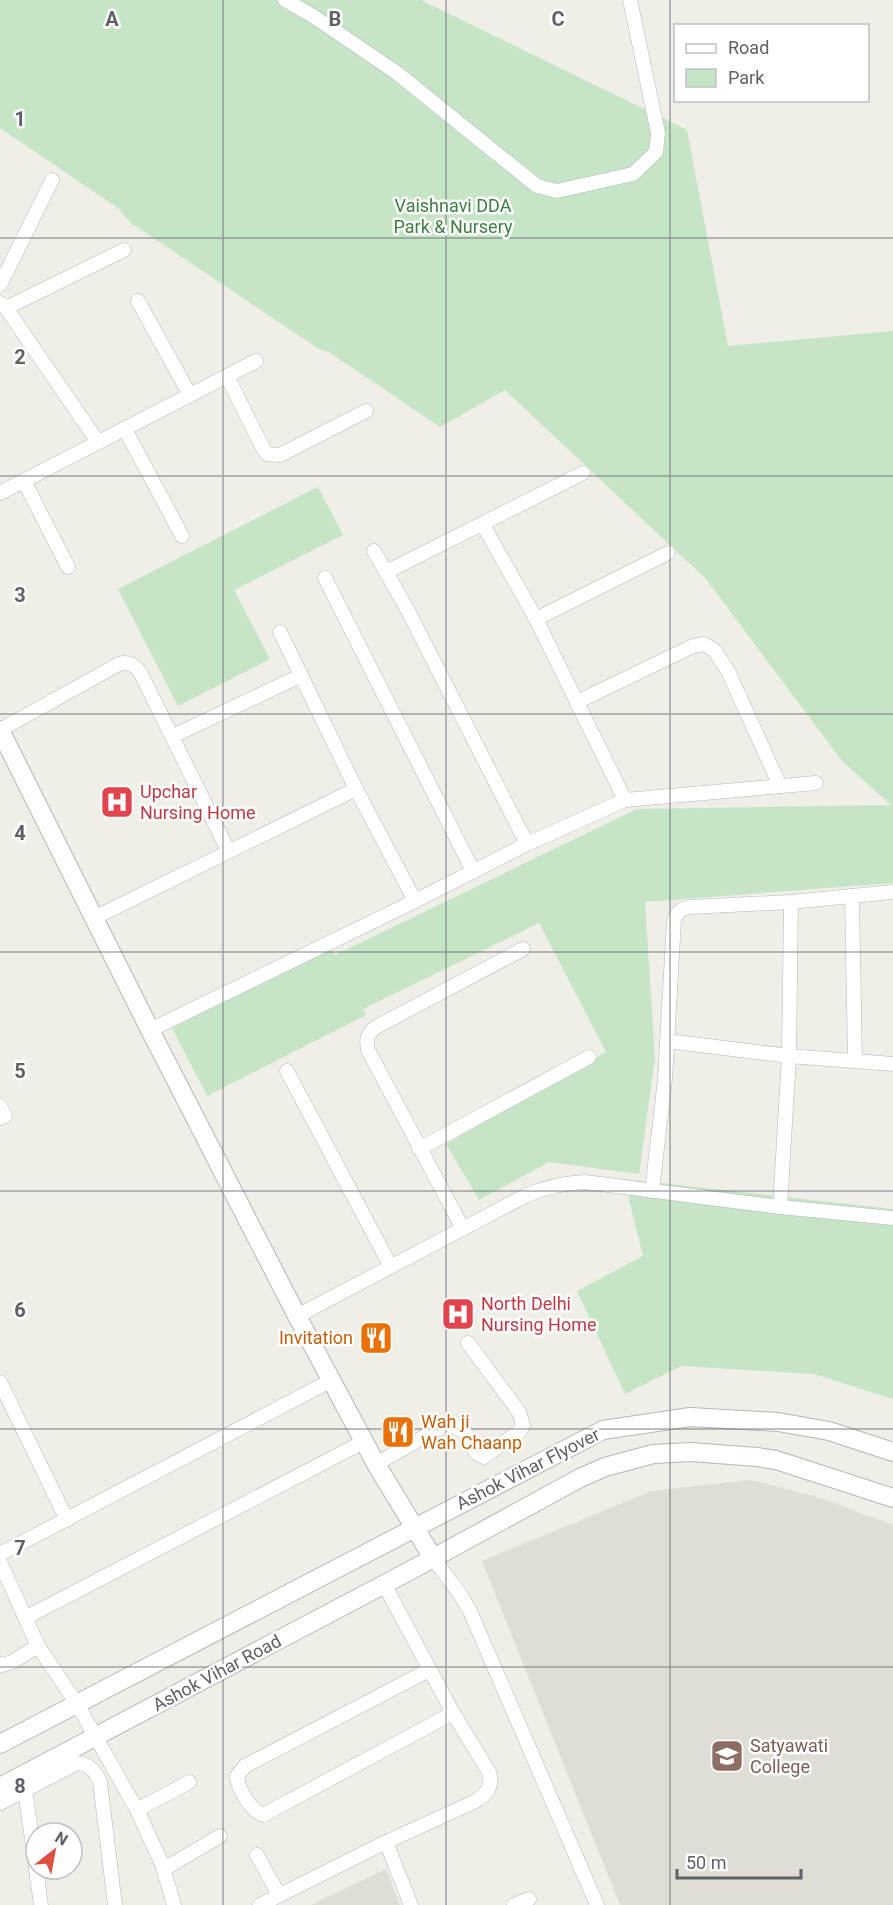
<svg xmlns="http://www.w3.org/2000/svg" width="893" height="1905" font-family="Roboto,sans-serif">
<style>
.education{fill:#dfddd5}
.green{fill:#c6e5c6}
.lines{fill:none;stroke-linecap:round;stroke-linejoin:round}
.street-casing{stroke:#b4b7ba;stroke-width:15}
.secondary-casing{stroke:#b3b6ba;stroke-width:20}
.street{stroke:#fff;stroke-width:14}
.secondary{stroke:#fff;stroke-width:18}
.grid{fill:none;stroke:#5e6266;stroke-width:1.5;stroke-opacity:0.55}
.labels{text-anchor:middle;stroke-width:5;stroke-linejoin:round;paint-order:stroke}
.park-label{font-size:18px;fill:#3b8040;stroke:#fff}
.health-label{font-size:18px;fill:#be3a42;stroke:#fff;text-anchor:start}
.food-label{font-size:18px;fill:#c56008;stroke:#fff;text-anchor:end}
.street-label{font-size:18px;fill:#5e6266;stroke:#fff}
.education-label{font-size:18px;fill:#785e54;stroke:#fff;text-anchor:start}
.grid-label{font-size:20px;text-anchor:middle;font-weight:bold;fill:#5e6266;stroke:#fff;stroke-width:5;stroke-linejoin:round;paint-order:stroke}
</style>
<rect width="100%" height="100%" fill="#efeee7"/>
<g class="education">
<path d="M750,1480L821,1498L893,1525V1905H620L482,1561L651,1491Z"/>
<path d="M386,1869L400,1905H311Z"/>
</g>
<g class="green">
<path d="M0,0H421L687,130L728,346L893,331V883L645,902L655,1058L639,1174L549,1162L479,1200L446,1144L606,1052L539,923L363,1009L366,1015L207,1096L172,1028L331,947L335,955L637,809L891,805L842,761L706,579L505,390L440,427L329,352L319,349L131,223L118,208L0,128Z"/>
<path d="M318,487L343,535L234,590L270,659L178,706L118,589Z"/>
<path d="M624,1179L893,1209V1399L814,1374L681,1366L625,1394L577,1291L643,1256Z"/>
</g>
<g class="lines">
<g class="street-casing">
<g id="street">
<path d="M285,0L313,16L397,73L537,186L557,191L633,174L656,152L658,133L630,0"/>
<path d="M0,285L52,180"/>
<path d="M138,301L190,395"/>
<path d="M0,303L6,308L98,442"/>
<path d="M6,308L124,250"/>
<path d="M227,376L263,448L267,454L280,455L366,411"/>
<path d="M125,429L182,536"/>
<path d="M24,481L68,567"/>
<path d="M0,493L256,361"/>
<path d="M483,525L536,619L625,800"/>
<path d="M374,551L406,607L527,844"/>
<path d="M386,572L583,473"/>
<path d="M325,578L473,871"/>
<path d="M536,619L668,553"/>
<path d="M280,632L356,789L415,901"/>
<path d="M577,702L693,646L704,644L714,650L728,671L780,786"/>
<path d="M0,730L119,664C129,661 134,665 140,672L229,852"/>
<path d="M173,736L300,676"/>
<path d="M852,896L855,1061"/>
<path d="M94,918L356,789"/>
<path d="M150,1030L415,901L527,844L625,800L816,783"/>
<path d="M667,1041L789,1056L893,1064"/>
<path d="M287,1071L391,1267"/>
<path d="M0,1106L5,1116L0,1118"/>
<path d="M419,1149L589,1057"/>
<path d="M652,1191L665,1079L674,920C677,912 680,909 690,907L791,902L893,892"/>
<path d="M780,1207L789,1056L791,902"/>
<path d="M463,1229L368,1050C366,1038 367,1034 376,1027L523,949"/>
<path d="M297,1316L525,1196C545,1187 563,1183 585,1182L780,1207L893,1218"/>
<path d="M0,1382L67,1520"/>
<path d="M376,1464L440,1428L450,1425L466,1432L476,1453L484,1457L520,1431L523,1425L519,1412L468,1343"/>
<path d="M0,1554L332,1380"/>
<path d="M433,1558L460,1594L470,1611L597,1905"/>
<path d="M0,1562L38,1646L77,1704L137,1810L162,1864L174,1905"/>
<path d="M25,1618L365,1441"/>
<path d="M0,1664L2,1665L12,1662L38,1646"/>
<path d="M429,1670L245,1766L237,1776C238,1789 250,1810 263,1815L453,1713"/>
<path d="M25,1790L36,1867"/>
<path d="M0,1803L77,1763C88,1763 96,1772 100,1782L115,1905"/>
<path d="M137,1810L189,1782"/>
<path d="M386,1842L411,1905"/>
<path d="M257,1855L279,1895"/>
<path d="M36,1869L41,1905"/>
<path d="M164,1869L220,1836"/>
<path d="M260,1905L386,1842L476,1801C488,1793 493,1786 489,1772L453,1713L384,1584"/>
<path d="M514,1905L529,1899"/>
</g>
</g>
<g class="secondary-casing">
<g id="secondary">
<path d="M0,730L150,1030L297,1316L376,1464L433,1558"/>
<path d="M0,1744L603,1430L690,1417L778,1422L829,1431L893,1452"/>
<path d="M0,1787L415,1568L580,1478L605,1467L653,1454L691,1452L757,1457L776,1460L893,1498"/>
</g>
</g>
<use href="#street" class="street"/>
<use href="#secondary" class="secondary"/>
</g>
<path class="grid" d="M223,0V1905M446,0V1905M670,0V1905M0,238H893M0,476H893M0,714H893M0,952H893M0,1191H893M0,1429H893M0,1667H893"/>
<defs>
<g id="hospital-square" transform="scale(1.725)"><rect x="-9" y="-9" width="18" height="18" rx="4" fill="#e0444e" stroke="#fff"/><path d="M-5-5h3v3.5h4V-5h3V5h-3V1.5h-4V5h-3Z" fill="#fff"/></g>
<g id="restaurant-square" transform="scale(1.725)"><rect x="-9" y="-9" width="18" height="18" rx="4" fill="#e8710a" stroke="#fff"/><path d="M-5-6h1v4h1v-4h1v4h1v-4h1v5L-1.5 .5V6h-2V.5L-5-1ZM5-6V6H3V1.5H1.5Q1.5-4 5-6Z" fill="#fff"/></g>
<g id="school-square" transform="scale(1.725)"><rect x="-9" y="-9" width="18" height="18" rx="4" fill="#8d6e63" stroke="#fff"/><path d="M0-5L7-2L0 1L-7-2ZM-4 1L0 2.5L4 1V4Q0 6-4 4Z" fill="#fff"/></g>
</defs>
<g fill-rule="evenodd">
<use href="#hospital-square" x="117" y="802"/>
<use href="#hospital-square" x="458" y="1314"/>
<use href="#restaurant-square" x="376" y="1338"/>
<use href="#restaurant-square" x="398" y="1432"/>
<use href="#school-square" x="727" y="1756"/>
</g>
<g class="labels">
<g class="park-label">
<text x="453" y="212">Vaishnavi DDA<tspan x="453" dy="21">Park &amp; Nursery</tspan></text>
</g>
<g class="health-label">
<text x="140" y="798">Upchar<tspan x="140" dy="21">Nursing Home</tspan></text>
<text x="481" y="1310">North Delhi<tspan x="481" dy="21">Nursing Home</tspan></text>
</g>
<g class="food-label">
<text x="353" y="1344">Invitation</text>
<text x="421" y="1428" text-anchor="start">Wah ji<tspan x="421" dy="21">Wah Chaanp</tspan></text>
</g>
<g class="street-label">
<text transform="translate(528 1469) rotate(-27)" y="6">Ashok Vihar Flyover</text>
<text transform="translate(217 1673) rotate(-28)" y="6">Ashok Vihar Road</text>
</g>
<g class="education-label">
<text x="750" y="1752">Satyawati<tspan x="750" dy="21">College</tspan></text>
</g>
</g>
<g class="grid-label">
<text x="112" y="26">A</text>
<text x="335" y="26">B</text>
<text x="558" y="26">C</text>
<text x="20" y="126">1</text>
<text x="20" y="364">2</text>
<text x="20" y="602">3</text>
<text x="20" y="840">4</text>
<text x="20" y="1078">5</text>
<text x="20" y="1317">6</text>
<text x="20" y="1555">7</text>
<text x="20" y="1793">8</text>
</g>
<rect x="674" y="24" width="195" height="78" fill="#ffffff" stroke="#bfc0c2" stroke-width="1.5"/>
<rect x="686" y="44" width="30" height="9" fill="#ffffff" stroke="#bfc0c2" stroke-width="1.5"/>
<text x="728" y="54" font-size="18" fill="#5e6266">Road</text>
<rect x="686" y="69" width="30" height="18" fill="#c6e5c6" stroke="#bfc0c2" stroke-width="1.5"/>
<text x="728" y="84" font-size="18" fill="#5e6266">Park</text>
<g transform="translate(54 1851) rotate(31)"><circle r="28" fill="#ffffff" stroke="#bfc0c2" stroke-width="1.5"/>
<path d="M0-4.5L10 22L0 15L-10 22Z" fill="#dd5040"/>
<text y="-9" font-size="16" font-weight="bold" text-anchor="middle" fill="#5e6266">N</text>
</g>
<path d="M677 1869v9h124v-9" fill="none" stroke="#5e6266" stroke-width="3"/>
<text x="686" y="1869" font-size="18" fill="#5e6266" stroke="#ffffff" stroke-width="4.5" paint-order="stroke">50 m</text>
</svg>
